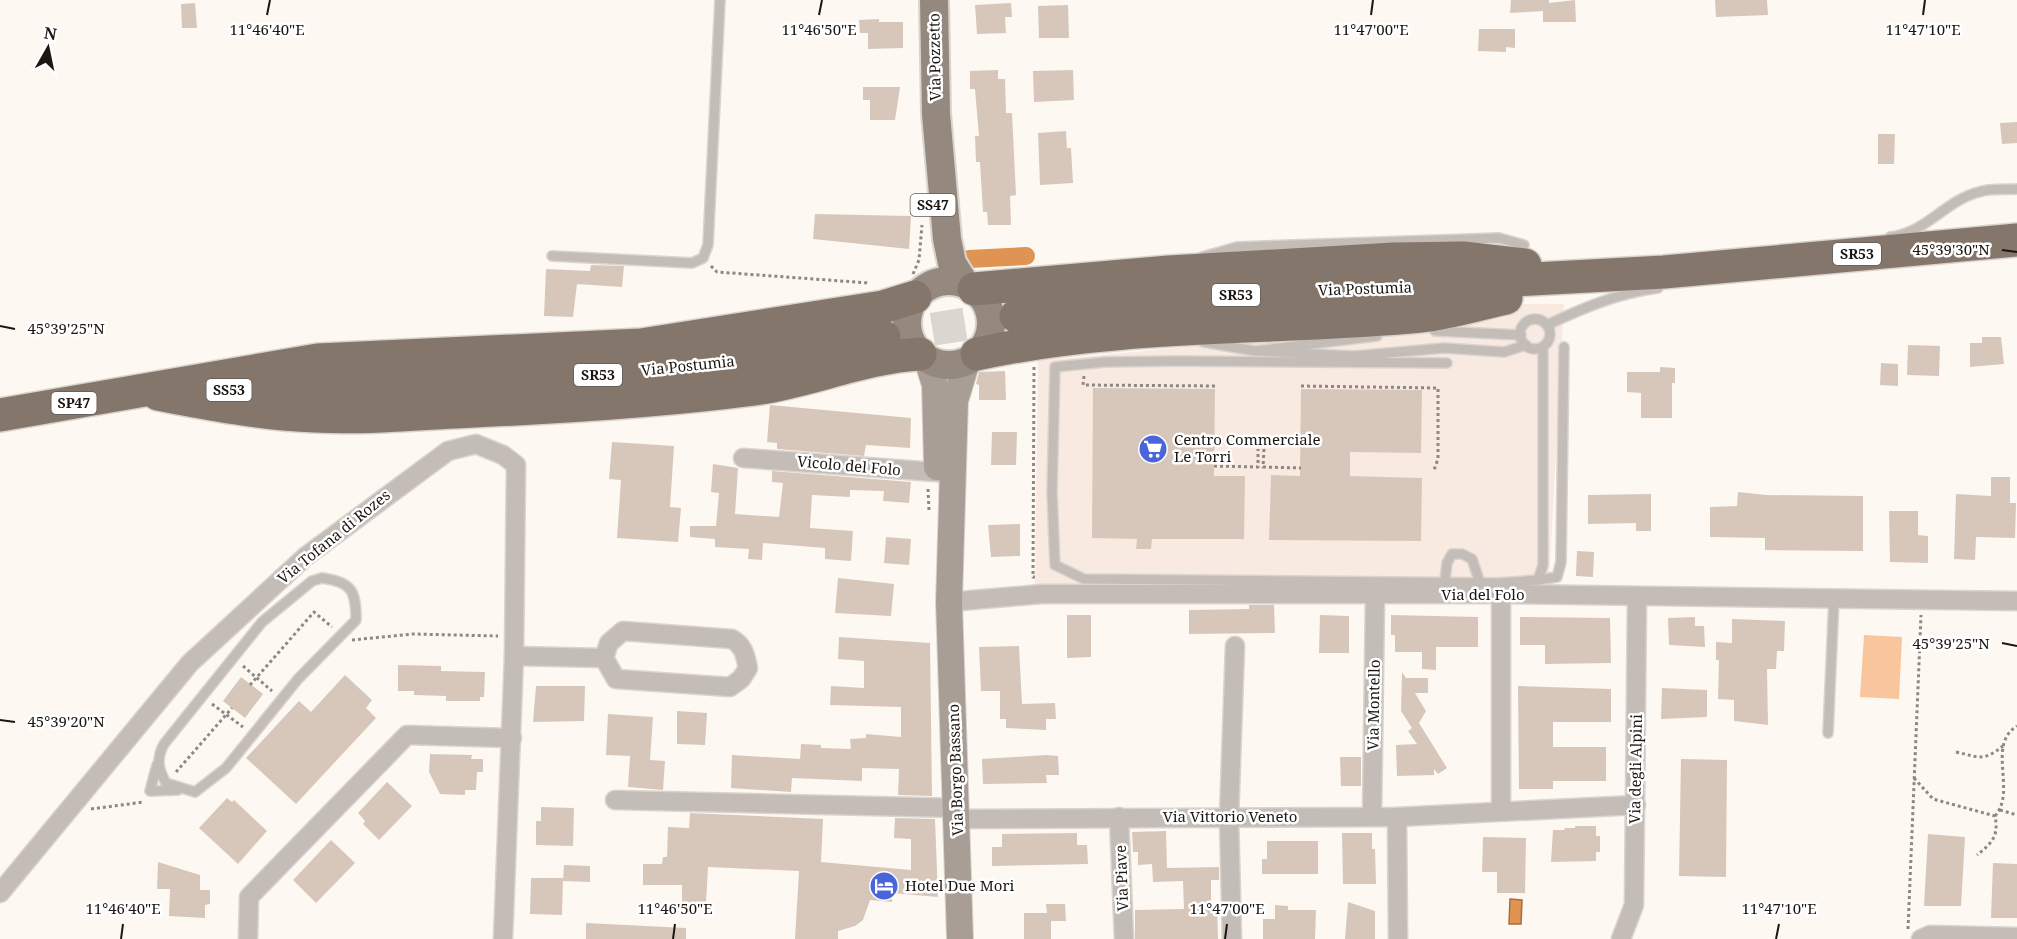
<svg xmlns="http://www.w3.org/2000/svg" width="2017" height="939" font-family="'Noto Serif',serif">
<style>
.built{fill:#f8eae0}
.green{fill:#f8c59d}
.water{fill:#df9454;stroke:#a46e40;stroke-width:1.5}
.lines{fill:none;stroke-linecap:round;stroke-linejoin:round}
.canal{stroke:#df9454;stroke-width:18}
.building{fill:#d7c7bb}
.highway-tunnel{stroke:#dcd6d1;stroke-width:33;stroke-dasharray:33 16;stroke-linecap:butt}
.lane-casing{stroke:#dad4cf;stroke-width:12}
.street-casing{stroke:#dad4cf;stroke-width:21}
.secondary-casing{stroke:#dad4cf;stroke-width:28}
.primary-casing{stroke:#dad4cf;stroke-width:32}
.highway-casing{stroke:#dad4cf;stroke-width:36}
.path{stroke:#8e8883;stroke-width:3;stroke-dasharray:3 3;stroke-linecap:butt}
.lane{stroke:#c3bcb7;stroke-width:9}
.street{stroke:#c3bcb7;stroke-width:18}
.secondary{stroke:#a89e96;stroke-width:26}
.primary{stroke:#95897f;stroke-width:28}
.highway{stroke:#85766b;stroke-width:33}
.ticks{fill:none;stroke:#1b1611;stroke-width:2}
.labels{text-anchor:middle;stroke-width:5;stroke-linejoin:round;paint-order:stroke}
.shield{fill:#fff;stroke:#5f5c58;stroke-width:1.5}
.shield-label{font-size:14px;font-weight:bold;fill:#1b1611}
.street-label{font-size:15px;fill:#1b1611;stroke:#fff}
.poi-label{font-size:15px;fill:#1b1611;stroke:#fff;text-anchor:start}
.ticks-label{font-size:15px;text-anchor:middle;fill:#1b1611;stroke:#fff;stroke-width:5;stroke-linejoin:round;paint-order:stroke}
</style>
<rect width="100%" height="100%" fill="#fef8f3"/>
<path class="built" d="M1520,304H1564L1549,583L1035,584L1038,361L1433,324Z"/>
<path class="green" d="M1864,635L1902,637L1899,699L1860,697Z"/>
<path class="water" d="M1510,899L1522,900L1521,924H1509Z"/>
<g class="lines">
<path class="canal" d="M969,259L1026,256"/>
</g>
<g class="building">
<path d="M1511,0H1549V3L1575,0L1576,22H1543V11L1510,13Z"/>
<path d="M1715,0H1767L1768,15L1716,17Z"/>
<path d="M195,3L197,28H182L181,4Z"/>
<path d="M1011,3L1012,17H1005L1006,33L977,34L975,5Z"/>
<path d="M1068,5L1069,38H1039L1038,6Z"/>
<path d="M879,19V22H903V48L868,49V33H860L859,20Z"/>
<path d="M1479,29H1515V48L1506,47V52L1478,51Z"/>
<path d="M998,70V79H1005L1006,113H1012L1016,195L1010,196L1011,225H988L987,212H983L980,162H976L975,136H979L975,89H970V71Z"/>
<path d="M1073,70L1074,100L1034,102L1033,71Z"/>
<path d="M863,87H900L895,120H870V100H863Z"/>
<path d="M2017,122V143L2002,144L2000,123Z"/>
<path d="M1066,131L1067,148H1071L1073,183L1040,185L1038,133Z"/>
<path d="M1878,134H1895L1894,164H1878Z"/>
<path d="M815,214L911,216L909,249L813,239Z"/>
<path d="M591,265L624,266L622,287L577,284L573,317L544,316L546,269L590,271Z"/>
<path d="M1982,337H2001L2004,364L1970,367V343H1982Z"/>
<path d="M1908,345L1940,346L1939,376L1907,375Z"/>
<path d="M1881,363L1898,364V386L1880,385Z"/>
<path d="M1660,367L1675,368V383H1672V418H1641V393L1627,392V372H1660Z"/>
<path d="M1005,371L1006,400H979V385L976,384L979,372Z"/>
<path d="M1093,388L1215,389L1214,476H1245L1244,539H1152L1151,549H1136L1137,539L1092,538Z"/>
<path d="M1301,389L1422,390L1421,453L1350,452V476L1422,478L1421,541L1269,540L1271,475L1300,476Z"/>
<path d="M770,405L911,418L910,448L866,445L864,456L777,449V443L767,442Z"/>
<path d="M992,432H1017L1016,465H991Z"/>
<path d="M612,442L674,446L670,507L681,508L678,542L617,538L621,480L609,479Z"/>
<path d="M713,464L738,468L735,514L779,517L783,483L772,482V471L911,482L909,503L883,501L884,491L850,490V497L812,495L810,528L853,531L851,561L825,559V548L763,543L762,560L748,559L749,549L715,547V539L690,537V526H716L719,493L711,492Z"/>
<path d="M1991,477H2010V503H2016L2015,538L1976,537L1975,560L1954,559L1956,494L1991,496Z"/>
<path d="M1738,492L1766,495L1863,496V551L1765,550V538L1710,537V507L1737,506Z"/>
<path d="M1651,494V531H1636V523L1588,524V495Z"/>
<path d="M1889,511H1918V535L1928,536V563L1890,562Z"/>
<path d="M1020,524V556L991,557L988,525Z"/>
<path d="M886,537L911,539L909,565L884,563Z"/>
<path d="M1577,551L1594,552L1593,577L1576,576Z"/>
<path d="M838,578L894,584L891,616L835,613Z"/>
<path d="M1249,605H1274L1275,633L1189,634V610L1249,609Z"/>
<path d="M1067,615H1091V657L1067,658Z"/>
<path d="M1320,615L1349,616V653H1319Z"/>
<path d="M1391,615L1478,617V647H1436V670L1422,669V652H1395V635H1391Z"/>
<path d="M1520,617L1610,618L1611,663L1545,664V645H1520Z"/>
<path d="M1695,617V626H1704L1705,647L1669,645L1668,618Z"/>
<path d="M1732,619L1785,621L1784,651H1777L1776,669H1767L1768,725L1734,721V700L1718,699L1719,660H1716V642L1732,643Z"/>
<path d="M839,637L930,643L932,796L898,795L899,769L862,768V781L792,778L791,792L731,788L732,755L800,759L801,744L821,745V748L851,749L850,739L866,738V734L901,737V707L830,705L831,686L864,688V661L838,659Z"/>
<path d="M1019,646L1022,704L1055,703L1056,719H1046V730L1006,728V719H1000V691H981L979,647Z"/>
<path d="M398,665L441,666V671L485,672L484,697H480V701H446V696L414,695V691H398Z"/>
<path d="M1402,672L1406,678H1428V693H1415L1426,711L1419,723L1447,768L1438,774L1434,769V775L1397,776L1396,745L1417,744L1408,731L1412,728L1401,711Z"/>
<path d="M345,675L372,700L366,708L376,718L296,804L246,758L299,701L311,712Z"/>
<path d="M241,677L263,694L245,718L223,701Z"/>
<path d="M536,686H585L584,721L533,722Z"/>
<path d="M1518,686L1611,689V722H1553V747H1606V781H1553V789H1519Z"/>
<path d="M1662,688L1707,690V717L1661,719Z"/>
<path d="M677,711L707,713L705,745L677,744Z"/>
<path d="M608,714L653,717L650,760L665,761L663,790L628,787L630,756L606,755Z"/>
<path d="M430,754L472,755L471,759H483V772H477L476,790H465V795L440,794L429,772Z"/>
<path d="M1046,755L1058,756L1059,775H1046L1047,783L983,784L982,759Z"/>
<path d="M1340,757H1361V786H1341Z"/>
<path d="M1681,759L1727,760L1726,877L1679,876Z"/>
<path d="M387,782L412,806L379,840L363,824L365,821L358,813Z"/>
<path d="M227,798L232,802L234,800L267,831L238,864L199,828Z"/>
<path d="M541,807L574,808L573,846L536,845V821H541Z"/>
<path d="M690,813L823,819L821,862L911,870V839L894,838L895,818L935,819L938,897L892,893V902L870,900L863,920L855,926L838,931V939H795L799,871L708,867L706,903H682V885H643V864H662L663,857H667L668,827L689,828Z"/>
<path d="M1575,826H1596V836H1600V852H1596V861L1551,862L1553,830H1564L1565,828H1575Z"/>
<path d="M1166,831L1167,868L1219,867V880H1211V908L1217,907L1218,939H1135V910L1184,909L1183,881L1153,882L1152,864L1138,865V852H1133L1132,832Z"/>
<path d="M1077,833V845H1087L1088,864L992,866V847H1002V834Z"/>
<path d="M1342,833H1372V849H1375L1376,884H1343Z"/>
<path d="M1928,834L1965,837L1961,906H1924Z"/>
<path d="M1483,837L1526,838L1525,893H1497V872H1482Z"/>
<path d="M331,840L355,863L316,903L293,880Z"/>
<path d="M1267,841H1318V874H1262V859H1267Z"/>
<path d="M158,862L200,875V890H210V904L205,905V918L169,916L170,889H157Z"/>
<path d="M1993,863L2017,864V918H1991Z"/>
<path d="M564,865L590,866V882L563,881Z"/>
<path d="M531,878H563L562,915L530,914Z"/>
<path d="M1348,902L1375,911V939H1345Z"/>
<path d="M1046,904H1065L1066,921H1051V939H1024V913H1047Z"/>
<path d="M1275,905L1288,906V910H1316L1315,939H1263V919H1275Z"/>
<path d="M586,923L686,928V939H586Z"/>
</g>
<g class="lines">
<path class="highway-tunnel" d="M884,337L1016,316"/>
<g class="lane-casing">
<g id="lane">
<path d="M1890,237C1926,233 1946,200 1979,192C1990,188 2005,190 2017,189"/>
<path d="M552,256L692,263L703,258L708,245L720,0"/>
<path d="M1202,257L1237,247L1499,238L1524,245"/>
<circle cx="1535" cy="334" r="15"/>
<path d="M1547,325C1583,308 1618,293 1658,288"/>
<path d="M1435,331L1521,335"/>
<path d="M1203,342L1255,351L1377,336"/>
<path d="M1255,351L1354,356L1444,348L1504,352L1526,345"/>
<path d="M1447,363L1175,361L1105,362L1055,367L1052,492L1055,565L1084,579L1498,583L1538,580L1543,565V347"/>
<path d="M322,578C352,582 356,591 356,620L298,679L226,768L195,792L166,783C158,769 156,759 164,744L262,622L312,581Z"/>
<path d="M1445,580L1447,563L1452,554H1462L1472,559L1479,580"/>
<path d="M1538,580L1557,577L1561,562L1564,347"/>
<path d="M1828,733L1834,598"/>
<path d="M157,765L150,791L178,790"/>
</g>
</g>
<g class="street-casing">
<g id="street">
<path d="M743,458L949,473"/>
<path d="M949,602L1042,594H1501L2017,601"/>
<path d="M623,631L732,639C744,646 745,655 748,668L741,679L730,687L616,679L604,658L609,643Z"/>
<path d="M514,656L604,658"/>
<path d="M615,800L958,808"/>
<path d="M1501,810V594"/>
<path d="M1372,816L1375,595"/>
<path d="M1119,817L1124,939"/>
<path d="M1397,817L1398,939"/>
<path d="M958,819L1397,817L1636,805"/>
<path d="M0,893L190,663L305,557L448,451L476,444L503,455L516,465L514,656L503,939"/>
<path d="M248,939L249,897L407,735L512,738"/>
<path d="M1232,939L1229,818L1235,646"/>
<path d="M1621,939L1634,905L1637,596"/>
<path d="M1921,939L1930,935L2017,937"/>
</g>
</g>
<g class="secondary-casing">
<g id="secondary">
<path d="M927,359L935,385L937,467"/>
<path d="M960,939L949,602L955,401L967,361"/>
</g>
</g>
<g class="primary-casing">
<g id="primary">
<path d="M934,0L936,114L947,239L952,263L965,284"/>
<circle cx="949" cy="323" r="42"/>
</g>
</g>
<g class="highway-casing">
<g id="highway">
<path d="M974,289L1169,272L1394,259L1463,258L1525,265"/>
<path d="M1016,316L1165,299L1664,272L2017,240"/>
<path d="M977,354C1123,322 1274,330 1421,316C1450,313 1478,304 1506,298"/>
<path d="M239,390C376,387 515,384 651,371C729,363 807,350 884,337"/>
<path d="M158,394C209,404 263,414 315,416C368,419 422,413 474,411C568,407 662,401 755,389C811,381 864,357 920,354"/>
<path d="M0,415L318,360L641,345L883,307L915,297"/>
</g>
</g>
<g class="path">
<path d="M711,266L717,272L869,283"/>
<path d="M913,274L919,260L922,225"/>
<path d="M1034,367L1033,577H1035"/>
<path d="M1084,376L1083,385L1217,386"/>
<path d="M1301,386L1438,388V459L1434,470"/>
<path d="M1264,449L1263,467L1301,468"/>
<path d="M1214,466L1258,467V449"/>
<path d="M928,489L929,510"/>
<path d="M352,640L413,634L498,636"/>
<path d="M243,666L272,691"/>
<path d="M250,685L314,612L332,627"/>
<path d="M212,704L243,727"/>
<path d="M1956,752C1979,757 1983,762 2003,746"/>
<path d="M176,772L232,708"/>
<path d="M1914,778L1933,799L1995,816C1999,836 1992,843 1977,855"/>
<path d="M91,809L144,802"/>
<path d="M2000,810L2017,815"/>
<path d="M1995,816C2017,791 1986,745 2017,726"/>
<path d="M1908,929L1921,615"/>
</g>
<use href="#lane" class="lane"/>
<use href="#street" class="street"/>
<use href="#secondary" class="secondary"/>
<use href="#primary" class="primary"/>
<use href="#highway" class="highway"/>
</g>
<path class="ticks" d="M267,15L270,0M819,15L822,0M1371,15L1373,0M1923,15L1925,0M2002,250L2017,252M0,326L15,329M2002,643L2017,646M0,720L15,722M121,939L123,924M673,939L675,924M1225,939L1227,924M1776,939L1779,924"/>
<defs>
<g id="supermarket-disc" transform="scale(1.5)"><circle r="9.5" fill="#4a65d9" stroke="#fff"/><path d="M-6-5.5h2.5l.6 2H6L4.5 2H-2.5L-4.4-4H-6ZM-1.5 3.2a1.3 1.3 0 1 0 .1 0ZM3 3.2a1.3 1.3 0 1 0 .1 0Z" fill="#fff"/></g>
<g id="hotel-disc" transform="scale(1.5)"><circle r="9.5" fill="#4a65d9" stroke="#fff"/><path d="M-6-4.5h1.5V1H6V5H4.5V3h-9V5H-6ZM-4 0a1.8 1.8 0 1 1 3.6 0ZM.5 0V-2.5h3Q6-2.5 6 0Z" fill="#fff"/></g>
</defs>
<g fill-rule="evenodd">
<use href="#supermarket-disc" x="1153" y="449"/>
<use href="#hotel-disc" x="884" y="886"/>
</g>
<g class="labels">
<g class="shield">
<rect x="910.5" y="194" width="45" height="22" rx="4.5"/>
<rect x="1833" y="243" width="48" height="22" rx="4.5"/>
<rect x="1212" y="284" width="48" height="22" rx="4.5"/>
<rect x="574" y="364" width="48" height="22" rx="4.5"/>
<rect x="206.5" y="379" width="45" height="22" rx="4.5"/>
<rect x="51.5" y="392" width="45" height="22" rx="4.5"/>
</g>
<g class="shield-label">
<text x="933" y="210">SS47</text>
<text x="1857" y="259">SR53</text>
<text x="1236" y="300">SR53</text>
<text x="598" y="380">SR53</text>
<text x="229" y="395">SS53</text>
<text x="74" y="408">SP47</text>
</g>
<g class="street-label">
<text transform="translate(935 57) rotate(-91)" y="5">Via Pozzetto</text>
<text transform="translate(1365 289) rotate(-2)" y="5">Via Postumia</text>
<text transform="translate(688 366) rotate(-6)" y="5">Via Postumia</text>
<text transform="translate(849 466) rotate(5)" y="5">Vicolo del Folo</text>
<text transform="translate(334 537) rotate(-39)" y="5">Via Tofana di Rozes</text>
<text x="1483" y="600">Via del Folo</text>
<text transform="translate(1374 705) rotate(-89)" y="5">Via Montello</text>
<text transform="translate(1636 769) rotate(-89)" y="5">Via degli Alpini</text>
<text transform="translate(956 770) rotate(-92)" y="5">Via Borgo Bassano</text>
<text x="1230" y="822">Via Vittorio Veneto</text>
<text transform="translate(1122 878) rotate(-92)" y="5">Via Piave</text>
</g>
<g class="poi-label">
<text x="1174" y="445">Centro Commerciale<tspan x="1174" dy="17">Le Torri</tspan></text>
<text x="905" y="891">Hotel Due Mori</text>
</g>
</g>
<g class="ticks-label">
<text x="267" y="35">11°46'40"E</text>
<text x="819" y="35">11°46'50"E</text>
<text x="1371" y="35">11°47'00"E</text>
<text x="1923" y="35">11°47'10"E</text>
<text x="1951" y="255">45°39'30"N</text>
<text x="66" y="334">45°39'25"N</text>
<text x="1951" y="649">45°39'25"N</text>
<text x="66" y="727">45°39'20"N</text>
<text x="123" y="914">11°46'40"E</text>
<text x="675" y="914">11°46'50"E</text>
<text x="1227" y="914">11°47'00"E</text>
<text x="1779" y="914">11°47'10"E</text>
</g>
<g transform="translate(48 48) rotate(9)" stroke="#ffffff" stroke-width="4.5" paint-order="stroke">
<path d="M0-4.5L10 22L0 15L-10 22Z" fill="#1b1611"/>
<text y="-9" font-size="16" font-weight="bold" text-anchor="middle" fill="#1b1611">N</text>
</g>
</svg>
